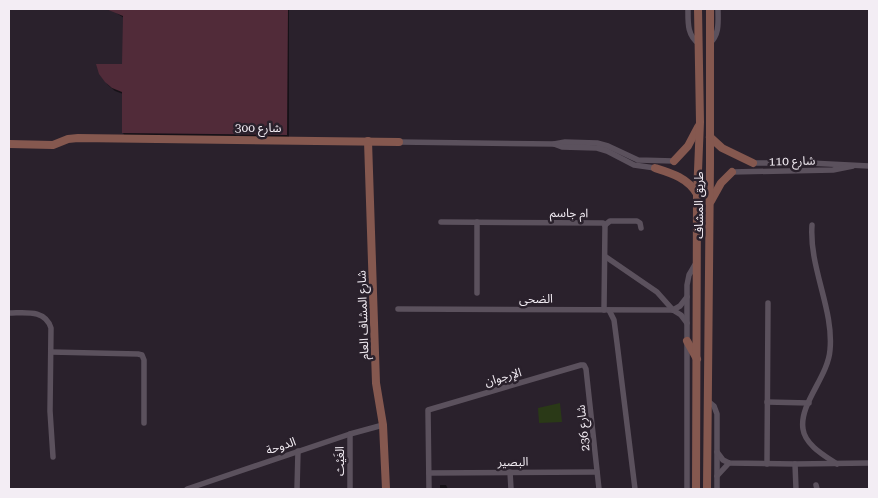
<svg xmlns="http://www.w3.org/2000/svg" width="878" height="498" font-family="'Roboto Serif','Noto Sans Arabic',serif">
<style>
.green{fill:#2a3917}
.shadow{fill:#0007}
.building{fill:#512b39}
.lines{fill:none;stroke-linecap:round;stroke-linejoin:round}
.street{stroke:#5b515d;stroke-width:5.5}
.secondary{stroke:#85584f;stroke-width:8}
.labels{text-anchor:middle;stroke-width:5;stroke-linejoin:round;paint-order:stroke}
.street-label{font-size:12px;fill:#f3edf4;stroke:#2a212c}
</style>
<rect width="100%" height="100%" fill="#2a212c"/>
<path class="green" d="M560,403L562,422L539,423L538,408Z"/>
<g class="shadow">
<path d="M110,9H289V138L125,136L123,133V94L115,91L108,85L100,73L124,66V18Z"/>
<path d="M440,485H446L448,489H440Z"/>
</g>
<path class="building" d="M106,9H288L287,135L122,133V92L112,88L105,82L99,74L96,64H122L123,16Z"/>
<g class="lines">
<g class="street">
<path d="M688,9C688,23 687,35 699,44"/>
<path d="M710,43C720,34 718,21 718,9"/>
<path d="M399,142L554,144L565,142L597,143L608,146L638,160L674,161"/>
<path d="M554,144L562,147L597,148L607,151L634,165L655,168"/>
<path d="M753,163H810L869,166"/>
<path d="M732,172L833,170L853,166"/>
<path d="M441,222L603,223L605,225"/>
<path d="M477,222V293"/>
<path d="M605,225L610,221H637L640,223L641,228"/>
<path d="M812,225C809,268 834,309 830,350C828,377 799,404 803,429C805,445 825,456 837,464"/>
<path d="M606,257L657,292L673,310"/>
<path d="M398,309L673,310L681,315L687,323"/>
<path d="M604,310L605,225"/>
<path d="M609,310L614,320L617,343L635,489"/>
<path d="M673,310L680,306L687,297"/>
<path d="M9,313C25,313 45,309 51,328L50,411L53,457"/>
<path d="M51,352L138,354L142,355L144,360V423"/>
<path d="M708,401L714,406L717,414V489"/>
<path d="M767,402L809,403"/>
<path d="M717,452L723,460L729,463L795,464L869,463"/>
<path d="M767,464L768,303"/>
<path d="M795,464L796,489"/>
<path d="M510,472L511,489"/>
<path d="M429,473L597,472"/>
<path d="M717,476L729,463"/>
<path d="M816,485L817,489"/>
<path d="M187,489L350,434L383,425"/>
<path d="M297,489L298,451"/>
<path d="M350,489V434"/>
<path d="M429,489L428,410L581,365H584L586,369L599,489"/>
<path d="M687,489V285L689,275L696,263"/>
</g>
<g class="secondary">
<path d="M710,137L722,148L753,163"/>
<path d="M368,141L376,383L383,425L386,489"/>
<path d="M9,144L53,145L68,139L78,138L399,142"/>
<path d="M674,161L688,146L698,127"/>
<path d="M655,168C671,173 688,178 697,194"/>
<path d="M711,201L721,183L732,172"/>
<path d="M687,341L697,359"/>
<path d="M696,489L697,195L700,122L698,9"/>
<path d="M707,489L710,163V9"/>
</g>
</g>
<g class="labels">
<g class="street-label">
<text x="258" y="132">شارع 300</text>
<text transform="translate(792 161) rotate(-1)" y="4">شارع 110</text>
<text transform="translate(699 205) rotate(-90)" y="4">طريق المشاف</text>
<text transform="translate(569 213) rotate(1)" y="4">ام جاسم</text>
<text x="536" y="303">الضحى</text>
<text transform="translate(363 315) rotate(-92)" y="4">شارع المشاف العام</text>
<text transform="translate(503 377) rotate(-16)" y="4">الإرجوان</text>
<text transform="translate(583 428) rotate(-96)" y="4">شارع 236</text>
<text transform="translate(281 446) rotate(-19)" y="4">الدوحة</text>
<text transform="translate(340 461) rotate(-90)" y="4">الغَيْث</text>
<text x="513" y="466">البصير</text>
</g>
</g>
<rect width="878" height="498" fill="none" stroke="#f3edf4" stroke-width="20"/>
</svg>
